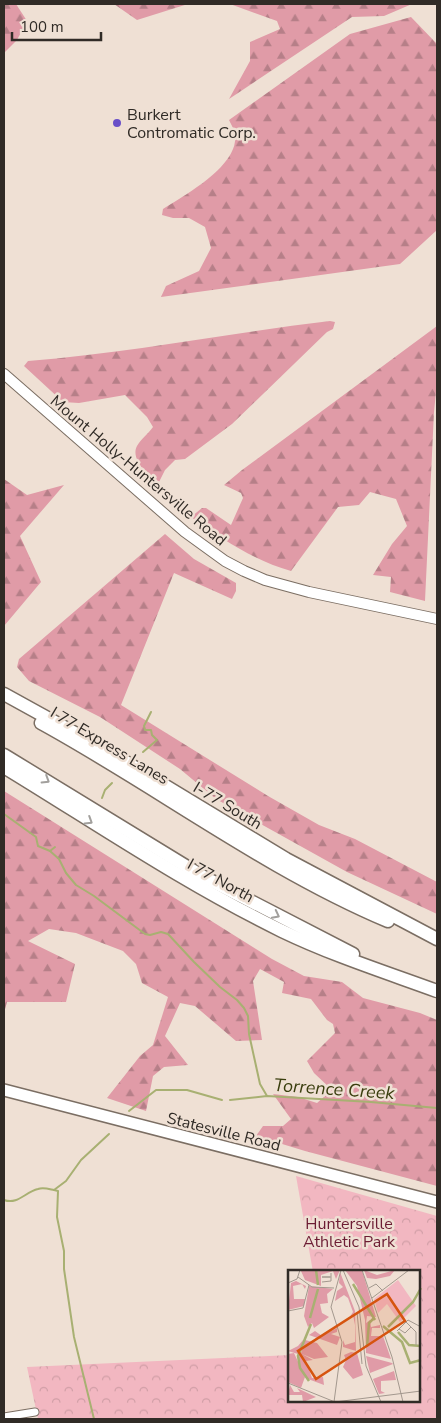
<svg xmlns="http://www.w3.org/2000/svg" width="441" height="1423" font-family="'Nunito Sans',sans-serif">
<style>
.forest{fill:url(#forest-firs)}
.park{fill:url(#park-crowns)}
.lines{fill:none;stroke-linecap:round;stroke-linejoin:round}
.stream{stroke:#a8b072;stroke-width:2}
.minor-casing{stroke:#7b6e63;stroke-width:9}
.secondary-casing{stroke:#7b6e63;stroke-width:12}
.primary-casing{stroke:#7b6e63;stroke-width:14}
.motorway-casing{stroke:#7b6e63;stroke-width:15}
.minor{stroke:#fff;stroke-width:7}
.secondary{stroke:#fff;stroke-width:10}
.primary{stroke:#fff;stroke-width:11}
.motorway{stroke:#fff;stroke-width:12}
.oneway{stroke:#a2a09d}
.poi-dot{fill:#694fc8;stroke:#efe0d4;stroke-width:2}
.labels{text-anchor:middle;stroke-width:5;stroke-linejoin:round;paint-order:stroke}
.poi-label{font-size:16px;fill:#302b26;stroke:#efe0d4;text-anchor:start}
.street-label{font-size:16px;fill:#302b26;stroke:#efe0d4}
.park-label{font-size:16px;fill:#6c1c33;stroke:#efe0d4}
.water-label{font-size:18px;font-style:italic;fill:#3a3e0e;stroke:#efe0d4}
.inset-river{fill:none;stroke:#a8b072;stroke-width:2.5}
.inset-road{fill:none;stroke:#a3988e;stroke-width:1}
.view{fill:#d6540f;fill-opacity:0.15;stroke:#d6540f;stroke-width:2.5}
.inset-edge{fill:none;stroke:#302b26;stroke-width:2.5}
</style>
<defs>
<pattern id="forest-firs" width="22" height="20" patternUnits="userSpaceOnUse" patternTransform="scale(1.25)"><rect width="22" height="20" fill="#e09ba7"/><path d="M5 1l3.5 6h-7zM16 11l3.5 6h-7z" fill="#b67f88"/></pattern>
<pattern id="park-crowns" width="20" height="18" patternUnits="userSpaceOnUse" patternTransform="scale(1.25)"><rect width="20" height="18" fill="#f2b7c1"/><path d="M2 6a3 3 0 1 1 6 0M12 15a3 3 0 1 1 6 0" fill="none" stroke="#d09ea6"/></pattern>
</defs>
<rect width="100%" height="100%" fill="#efe0d4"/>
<g class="forest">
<path d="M4,4H16L27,21L17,40L4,53Z"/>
<path d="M114,4H188L137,20Z"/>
<path d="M230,4H412L384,16L352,17L229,99L250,61V42L280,29L277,21Z"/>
<path d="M411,17L437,44V230L400,264L161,297L166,286L199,271L211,248L205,227L189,218H173L162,215L163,209C185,195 223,174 233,149C235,145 235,139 236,134L229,120L350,34Z"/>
<path d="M330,321L335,322L333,329L327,332L232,424L185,459L175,460L165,470L159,482C148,477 130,459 137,446C141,439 148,434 153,427L147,417L125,395L79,403L63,402L24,366L28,361C129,353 229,333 330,321Z"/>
<path d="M437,326V382L434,412L425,601L390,592L391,577L373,575L392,544L407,526L396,499L370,492L359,505L338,507L291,571C255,561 222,539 191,517L202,508H206L231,525L243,498L241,493L224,485L242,470Z"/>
<path d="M4,479L27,495L64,485L20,536L41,582L4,626Z"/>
<path d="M165,534L194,559L236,583V591L232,599L174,573L121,705L268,796L319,825L355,839L437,882V914L347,872L216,799L180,769L100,717L29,681L17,667L19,659Z"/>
<path d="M4,791L272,959L304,976L342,982L363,998L420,1013L437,1020V1186L305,1151L256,1136L263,1126H283L291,1119L273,1094L298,1097L317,1103L332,1090L314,1073L307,1061L335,1033L333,1024L327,1020L311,999L282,993L284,982L260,969L253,981L262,1040L236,1041L195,1006L180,1003L165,1036L188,1065L164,1067L153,1076L146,1111L107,1098L140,1056L153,1045L168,997L142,983L136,964L123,951L76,933L49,929L28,941L75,964L66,1002H7L4,1013Z"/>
</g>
<path class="park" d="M296,1176L437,1216V1419H38L27,1367L290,1355V1402H420V1272H313Z"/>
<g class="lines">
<g class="stream">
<path d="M436,4H437"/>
<path d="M143,752L157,740L152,735L151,730H145L144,726L151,712"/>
<path d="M102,798L105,790L112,783"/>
<path d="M4,814L36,837L38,846L50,851L59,859L66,873L76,885L94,896L145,934L150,935L161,932L168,934L194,962L220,987L237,1000L244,1008L248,1016L249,1034L260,1084L267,1096"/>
<path d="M50,851L55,847"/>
<path d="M230,1100L267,1096L371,1102L437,1108"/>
<path d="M129,1111L156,1090H187L222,1100"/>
<path d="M54,1190L58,1191L57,1217L64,1251V1269L74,1337L94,1419"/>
<path d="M4,1200C18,1205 25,1192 38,1189C43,1187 49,1189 54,1190L66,1181L81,1160L109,1134"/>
</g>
<g class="minor-casing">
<path id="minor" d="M4,1417L35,1412"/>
</g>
<g class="secondary-casing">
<path id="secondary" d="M4,374L185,532L225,561L244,571L265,580L309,592L437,619"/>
</g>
<g class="primary-casing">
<path id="primary" d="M4,1090L437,1202"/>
</g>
<g class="motorway-casing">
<g id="motorway">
<path d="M4,694L111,753L286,859L437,939"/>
<path d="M41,723C158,787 265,869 388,921"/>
<path d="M4,755L202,876L353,954"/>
<path d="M4,767C96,823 184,883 282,931C332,955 385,972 437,991"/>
</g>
</g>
<use href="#minor" class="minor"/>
<use href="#secondary" class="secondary"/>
<use href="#primary" class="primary"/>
<use href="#motorway" class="motorway"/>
</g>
<defs><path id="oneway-chevron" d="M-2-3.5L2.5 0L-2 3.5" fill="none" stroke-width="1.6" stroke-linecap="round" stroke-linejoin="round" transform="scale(1.25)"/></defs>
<g class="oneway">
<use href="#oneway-chevron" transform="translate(46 780) rotate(32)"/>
<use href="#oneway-chevron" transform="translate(89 821) rotate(32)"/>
<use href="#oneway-chevron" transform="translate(276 915) rotate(27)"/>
</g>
<circle class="poi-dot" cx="117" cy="123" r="5"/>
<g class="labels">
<g class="poi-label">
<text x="127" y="120">Burkert<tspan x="127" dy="18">Contromatic Corp.</tspan></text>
</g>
<g class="street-label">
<text transform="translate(139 470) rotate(40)" y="6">Mount Holly-Huntersville Road</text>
<text transform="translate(110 745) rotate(31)" y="6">I 77 Express Lanes</text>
<text transform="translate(228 805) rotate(31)" y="6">I-77 South</text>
<text transform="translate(221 880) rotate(29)" y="6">I 77 North</text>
<text transform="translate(224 1131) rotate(14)" y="6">Statesville Road</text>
</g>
<g class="park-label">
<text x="349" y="1229">Huntersville<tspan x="349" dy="18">Athletic Park</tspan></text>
</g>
<g class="water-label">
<text transform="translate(334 1089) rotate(4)" y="6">Torrence Creek</text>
</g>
</g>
<g transform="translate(288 1270)">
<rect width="132" height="132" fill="#efe0d4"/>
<path d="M52,0L48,9L45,1L33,5V16L17,10L13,1ZM57,0H74L88,47L79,46L78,53L82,50L83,57L92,55V58H84L83,66H95L103,89L78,83L77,50L69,16ZM76,0L89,5L107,0L102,6L88,9L79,8ZM52,2L67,41L68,81L55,77V70L57,75L67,72V55L65,45L61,48L65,42L60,28L56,25L47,31L49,21L55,17L51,13ZM8,11L18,16L17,19L14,14L5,16L6,29H17L16,36L0,40L3,13ZM21,16L45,19L39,24L40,33L32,34L34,43L41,47L26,58L24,53L20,57L16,46ZM49,58V62L43,64L52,67L49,75L21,65L27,61L34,66ZM15,70L12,82L13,83L17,70L29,73L40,87L26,89L14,84L25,90L18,91L24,108L35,107L36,115L20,109L12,99L10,84L0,81L10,76ZM63,82L69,83L75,105L65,109L55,97L58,90L56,85ZM6,83L17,107L13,118L0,112V84ZM78,86L104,93L105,94L82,103ZM106,101L108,110L93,111V121L97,123L91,124L85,109ZM2,115L6,122H12L9,118L28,127L15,132L14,125H0Z" fill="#e09ba7"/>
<path d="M110,10L128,36L112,52L99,34L90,43L86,29Z" fill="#f2b7c1"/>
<path class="inset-river" d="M28,0L30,15M65,14L87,50M22,48L30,19M95,56L114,72L122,93L133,90M100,57L125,32L133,18M110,62L121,75L133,76M79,77L81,53L85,49M21,111L12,98L10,86L23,54"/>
<path class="inset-road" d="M55,0L71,37L78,96L93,132M74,0L104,87L115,132M10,7L24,17L46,18M42,7H34H43M34,12L43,11V3M0,13L9,9L12,0M81,18L88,14L95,21M84,28L121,0M0,41L15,38L21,15M69,42L74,94M115,49L128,62V75M111,59L117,63L123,57M109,61L120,50L133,57M0,113L47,132L133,121M46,132L54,72L43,37L53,0"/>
<path class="view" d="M99,24L117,51L28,109L10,81Z"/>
<rect width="132" height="132" class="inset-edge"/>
</g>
<rect width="441" height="1423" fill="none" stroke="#302b26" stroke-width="10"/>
<path d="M12 32v8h89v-8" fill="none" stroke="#302b26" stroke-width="2.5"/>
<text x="20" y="32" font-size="15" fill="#302b26" stroke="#efe0d4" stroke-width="4" paint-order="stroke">100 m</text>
</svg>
